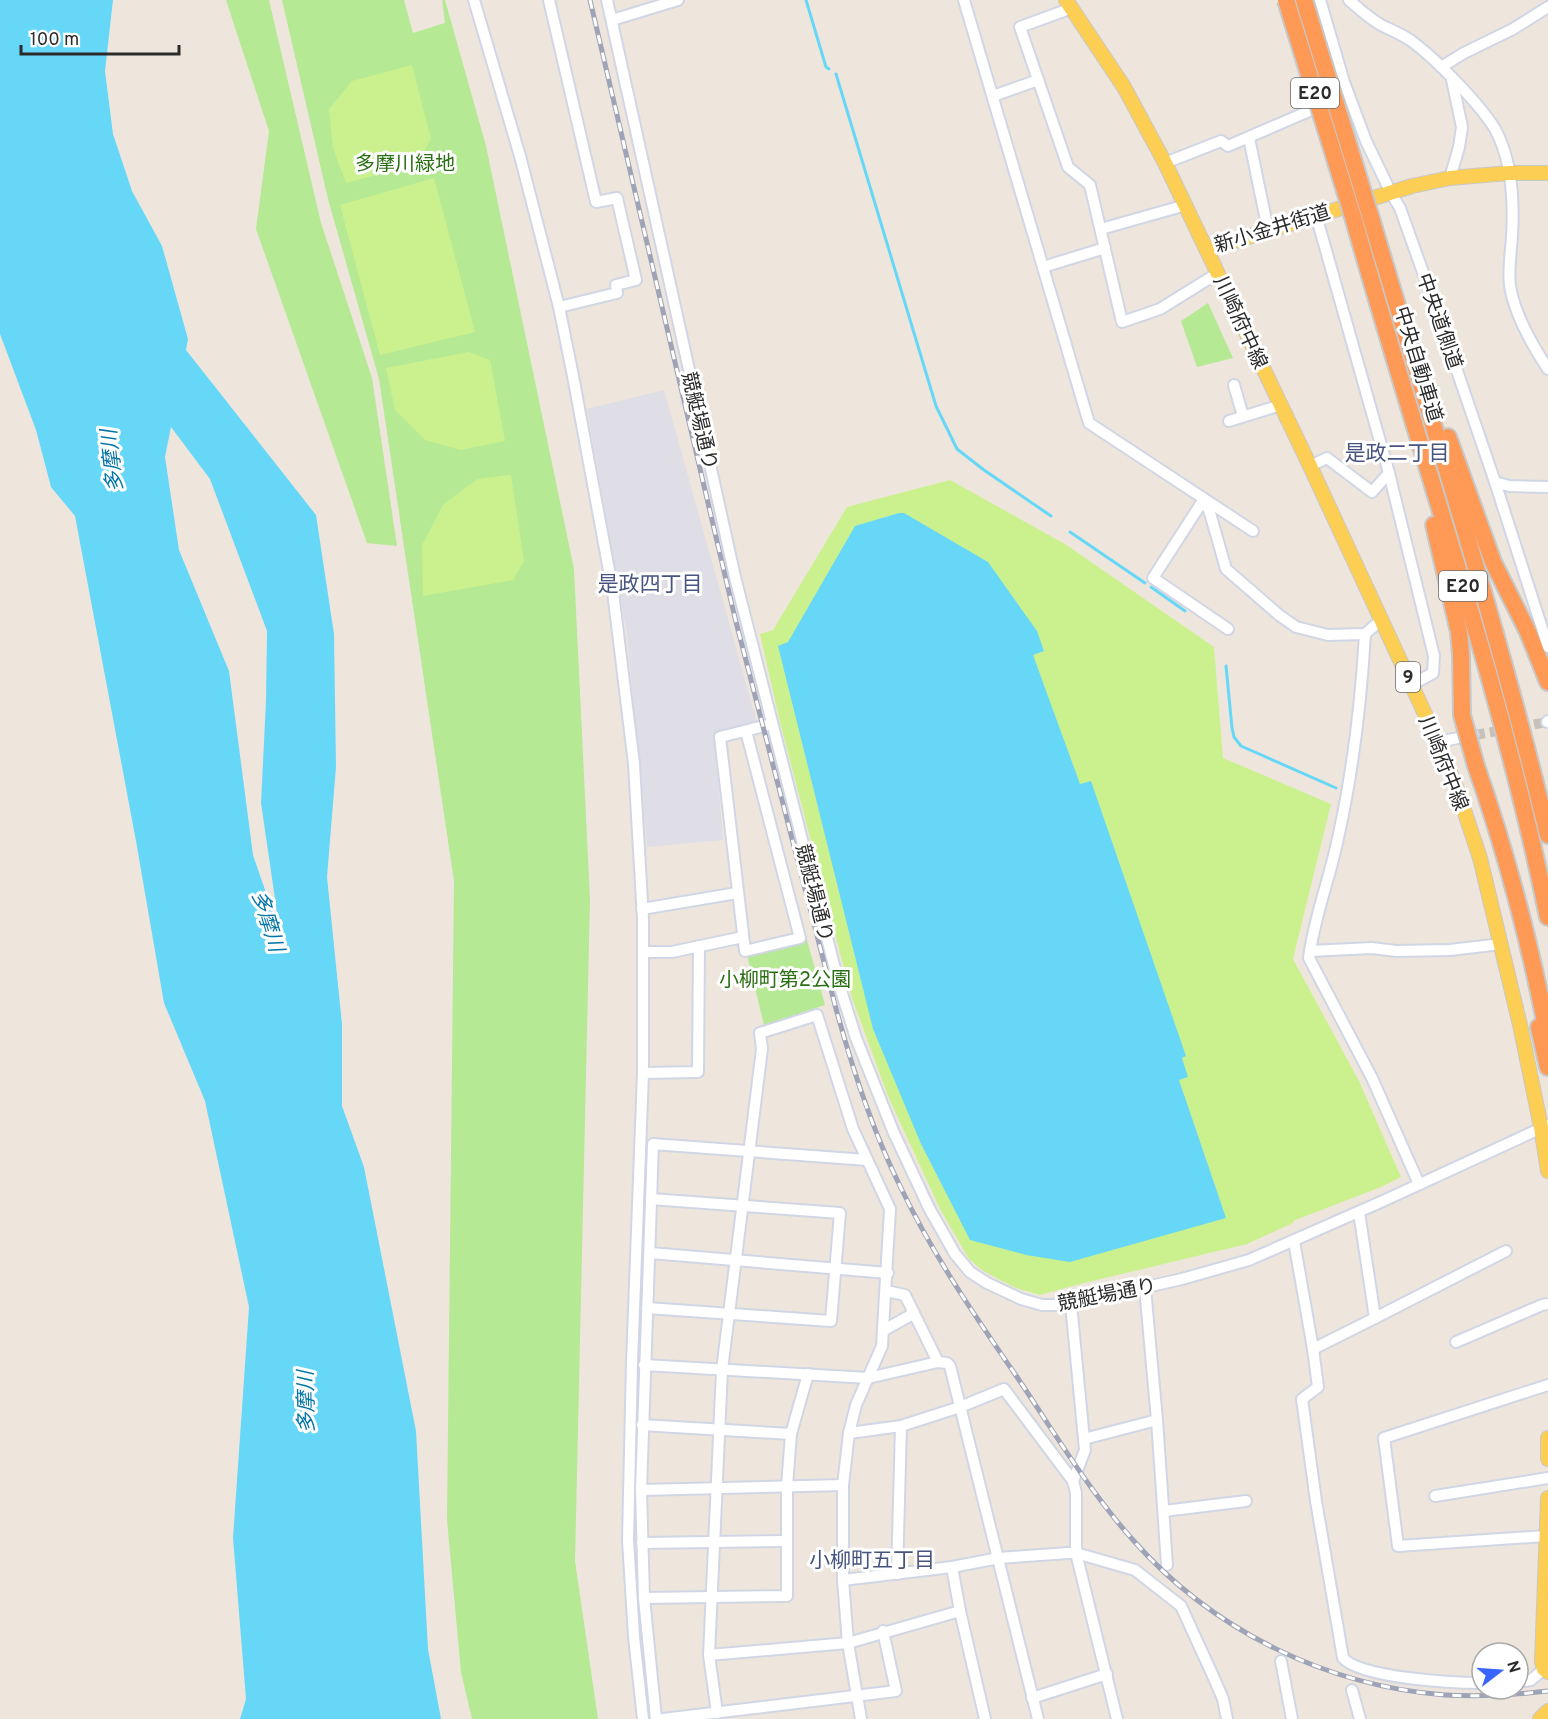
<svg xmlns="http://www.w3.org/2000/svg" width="1548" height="1719" font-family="Overpass,'Noto Sans JP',sans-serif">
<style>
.industrial{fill:#dfdde6}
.green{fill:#b5e994}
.pitch{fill:#cbf18f}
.water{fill:#67d7f8;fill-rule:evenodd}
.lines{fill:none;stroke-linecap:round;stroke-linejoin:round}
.stream{stroke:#67d7f8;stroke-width:3}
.minor-tunnel{stroke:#c7c1b9;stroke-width:10;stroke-dasharray:10 5;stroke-linecap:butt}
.minor-casing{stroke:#d1d6e5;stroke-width:14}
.major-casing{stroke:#c8c8c8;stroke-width:16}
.highway-casing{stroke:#c8c8c8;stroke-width:20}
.minor{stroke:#fff;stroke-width:10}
.major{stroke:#fcce53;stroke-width:14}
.highway{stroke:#ff9956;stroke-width:16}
.rail-casing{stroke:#9ea3b7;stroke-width:5}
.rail{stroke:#fff;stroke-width:3;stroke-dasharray:9;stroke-linecap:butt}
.highway-bridge-casing{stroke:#c8c8c8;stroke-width:20;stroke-linecap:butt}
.highway-bridge{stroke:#ff9956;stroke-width:16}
.labels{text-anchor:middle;stroke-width:6;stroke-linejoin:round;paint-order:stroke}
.shield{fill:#fff;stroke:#6b6b6b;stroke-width:1.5}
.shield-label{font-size:18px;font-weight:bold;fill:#2b2b2b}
.park-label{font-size:20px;fill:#2b6f14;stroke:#fff}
.street-label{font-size:20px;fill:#2b2b2b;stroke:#fff}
.neighbourhood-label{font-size:21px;fill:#475480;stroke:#fff}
.water-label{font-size:21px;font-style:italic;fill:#0275a8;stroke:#fff}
</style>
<rect width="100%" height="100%" fill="#eee6dc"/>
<path class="industrial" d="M664,390L757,723L714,733L723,840L647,847L627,634L587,409Z"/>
<g class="green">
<path d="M226,0H269L321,223L372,378L397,546L367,543L256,229L269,131Z"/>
<path d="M282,0H404L413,33L445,23L442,0H445L486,146L574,569L590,899L575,1561L598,1719H472L461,1672L447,1520L454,881L379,379L328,199Z"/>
<path d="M1208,303L1233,358L1197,367L1181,321Z"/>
<path d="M805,933L825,1005L764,1025L746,951Z"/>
</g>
<g class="pitch">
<path d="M412,65L431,139L417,164L346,183L333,148L329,109L352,81Z"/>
<path d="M434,178L475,332L380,355L340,205Z"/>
<path d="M469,352L490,360L505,441L461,450L425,440L395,410L386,368Z"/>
<path d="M511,475L524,561L513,580L423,596L422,545L443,505L477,479Z"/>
<path d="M950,480L1065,544L1214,647L1223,758L1331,804L1293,959L1359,1081L1401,1177L1381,1187L1293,1221V1223L1247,1244L1076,1285L1040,1295L1016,1288L1000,1280L982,1270L969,1259L940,1209L888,1096L851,995L780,722L760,634L773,630L847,507Z"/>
</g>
<g class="water">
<path d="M0,0H113L105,71L113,134L132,191L162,246L188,339L186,350L316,515L334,634L336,767L327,877L342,1024V1106L364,1167L416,1431L428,1649L441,1719H240L246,1699L233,1538L249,1307L205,1101L164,1003L136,841L75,516L51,487L36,430L0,334ZM171,427L210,479L267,631L266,701L261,803L280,933L253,855L229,671L179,550L165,457Z"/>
<path d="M899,513H904L988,562L1037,631L1044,651L1033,655L1080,784L1091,781L1186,1056L1182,1058L1188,1077L1179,1080L1226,1218L1070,1262L1026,1255L970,1240L921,1144L873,1029L778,646L788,642L855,526Z"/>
</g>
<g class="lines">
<g class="stream">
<path d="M806,0L826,67L829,69"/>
<path d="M836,74L936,406L957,449L984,470L1051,516"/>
<path d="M1070,532L1145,583"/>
<path d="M1151,587L1185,611"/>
<path d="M1226,666L1232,728L1234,737L1241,746L1336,788"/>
</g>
<path class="minor-tunnel" d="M1475,735L1547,722"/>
<g class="minor-casing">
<g id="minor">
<path d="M474,0L520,156L559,307L573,376L613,592L634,764L643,919V1073L632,1362L628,1540L634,1637L643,1719"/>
<path d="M549,0L596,202L617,198L636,280L616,285L617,293L559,307"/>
<path d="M607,0L735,577L838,981L856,1038L893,1131L929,1208L955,1254L970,1272L987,1283L1021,1299L1042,1305H1058L1084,1301L1182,1279L1249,1260L1383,1201L1548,1125"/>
<path d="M964,0L1089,423L1253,531"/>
<path d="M1320,0L1344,82L1366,141L1391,193L1400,208L1436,309L1495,482L1548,647"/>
<path d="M1349,0C1359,9 1369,18 1381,25C1391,30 1401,34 1410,40C1435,58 1479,103 1495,129C1512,160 1514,202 1512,236C1511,253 1508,270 1510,286C1515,316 1532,345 1548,369"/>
<path d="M1072,8L1020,27L1068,167L1090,185L1122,322L1160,309L1218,273"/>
<path d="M612,20L678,0"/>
<path d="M1441,67L1464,53L1513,29L1548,7"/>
<path d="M993,96L1038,80"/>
<path d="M1249,138L1268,230"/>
<path d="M1165,163L1221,141L1228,146L1323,105"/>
<path d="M1450,178L1459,147L1462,127L1452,80"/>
<path d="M1316,215L1389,473L1434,656L1433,673L1411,685"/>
<path d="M1101,229L1186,205"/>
<path d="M1043,267L1105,248"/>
<path d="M1234,385L1243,416"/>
<path d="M1229,421L1281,405"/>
<path d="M1310,466L1327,458L1372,492L1389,473"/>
<path d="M1495,482L1509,486L1548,487"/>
<path d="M1204,499L1210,513L1226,569L1279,615L1296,627L1328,635L1365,634L1381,620"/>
<path d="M1204,499L1153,578L1228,629"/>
<path d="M1365,634C1361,703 1353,771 1338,838C1330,878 1314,917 1309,958L1372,1078L1419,1184"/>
<path d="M1547,722L1548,721"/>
<path d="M746,731L800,938L745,951L720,737L772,724"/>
<path d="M1438,742L1473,735"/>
<path d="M642,909L737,893"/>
<path d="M1310,951L1372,948L1396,951L1450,950L1501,944"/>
<path d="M643,952H672L743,937"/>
<path d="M643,1073L698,1072L699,946"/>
<path d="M1294,1241L1313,1349L1318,1387L1302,1399L1316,1501L1343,1658C1361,1678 1453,1683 1482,1683"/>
<path d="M650,1253L888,1273"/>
<path d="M1145,1288L1157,1420L1167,1565"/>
<path d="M886,1291L905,1295L938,1362"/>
<path d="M1071,1304L1085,1450L1073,1481L1076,1493V1553L1117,1719"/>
<path d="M647,1308L831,1321L840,1213L651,1199"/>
<path d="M1375,1318L1506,1251"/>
<path d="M884,1330L913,1314"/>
<path d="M1456,1342L1542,1305L1548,1304"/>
<path d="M1313,1349L1375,1318L1359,1212"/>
<path d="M644,1365L868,1378L938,1362L947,1363L950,1366L1038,1719"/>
<path d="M642,1425L791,1434"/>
<path d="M849,1433L901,1426L960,1407L1004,1389L1073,1481"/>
<path d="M1084,1439L1157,1420"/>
<path d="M641,1490L843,1485"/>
<path d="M1435,1496L1548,1478"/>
<path d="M1164,1511L1246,1501"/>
<path d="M1546,1536L1398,1546L1384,1438L1548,1385"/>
<path d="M642,1543L787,1541"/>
<path d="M952,1567L960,1611L985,1719"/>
<path d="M897,1574L901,1426"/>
<path d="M843,1580L952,1567L999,1558L1068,1553H1076L1135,1570L1181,1606L1213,1676L1223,1699L1227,1719"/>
<path d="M644,1598L787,1596V1486L791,1434L808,1374"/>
<path d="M709,1655L848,1643L960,1611"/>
<path d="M1281,1661L1292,1719"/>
<path d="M1518,1682L1531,1680L1544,1669"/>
<path d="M1352,1690L1360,1719"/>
<path d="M1032,1698L1107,1674"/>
<path d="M717,1713L709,1655L722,1370L762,1049L760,1033L817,1015L853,1129L890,1209L882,1346L856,1405L849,1433L843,1485V1580L848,1643L861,1719"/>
<path d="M656,1719L644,1598L641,1490L653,1144L867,1160"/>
<path d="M663,1719L896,1691L883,1631"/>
</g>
</g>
<g class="major-casing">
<g id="major">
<path d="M1066,0L1124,87L1165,163L1310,466L1438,742L1458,792L1480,858L1520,1025L1541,1127L1548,1171"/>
<path d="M1207,250L1412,186L1450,178L1509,173H1548"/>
<path d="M1548,1438V1459"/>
<path d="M1548,1498L1542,1661L1544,1669L1548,1672"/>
<path d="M1540,1719L1548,1711"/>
</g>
</g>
<g class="highway-casing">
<g id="highway">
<path d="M1370,215C1431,421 1498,626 1548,835"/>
<path d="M1354,220C1419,452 1500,680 1548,917"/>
<path d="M1448,437L1493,562L1528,632L1548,682"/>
<path d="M1434,525L1459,632L1461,654L1462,715"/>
<path d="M1476,766C1507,854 1530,944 1548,1036"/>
<path d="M1539,1027L1548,1067"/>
</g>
</g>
<use href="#minor" class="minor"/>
<use href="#major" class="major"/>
<use href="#highway" class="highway"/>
<g class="rail-casing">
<path id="rail" d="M590,0L735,618L835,1005C852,1068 872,1130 901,1188C933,1255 975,1316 1017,1377C1054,1432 1089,1491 1133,1540C1212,1630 1326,1686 1445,1695C1480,1697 1514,1695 1548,1691"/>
</g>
<use href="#rail" class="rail"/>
<g class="highway-bridge-casing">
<g id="highway-bridge">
<path d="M1286,0L1354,220"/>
<path d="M1304,0L1370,215"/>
<path d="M1462,715L1476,766"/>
</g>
</g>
<use href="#highway-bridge" class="highway-bridge"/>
</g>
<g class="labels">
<g class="shield">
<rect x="1291" y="78" width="48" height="30" rx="4.5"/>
<rect x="1439" y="571" width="48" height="30" rx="4.5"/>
<rect x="1396" y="662" width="24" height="30" rx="4.5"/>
</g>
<g class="shield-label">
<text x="1315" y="99">E20</text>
<text x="1463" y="592">E20</text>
<text x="1408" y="683">9</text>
</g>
<g class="park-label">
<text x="405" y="170">多摩川緑地</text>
<text x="785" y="986">小柳町第2公園</text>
</g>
<g class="street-label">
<text transform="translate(1272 228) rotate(-17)" y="7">新小金井街道</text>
<text transform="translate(1440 321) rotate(71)" y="7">中央道側道</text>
<text transform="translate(1241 322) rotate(65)" y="7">川崎府中線</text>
<text transform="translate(1419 364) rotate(73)" y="7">中央自動車道</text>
<text transform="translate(700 421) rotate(77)" y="7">競艇場通り</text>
<text transform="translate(1444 763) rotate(68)" y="7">川崎府中線</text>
<text transform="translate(815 893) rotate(76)" y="7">競艇場通り</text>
<text transform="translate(1107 1294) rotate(-11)" y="7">競艇場通り</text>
</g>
<g class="neighbourhood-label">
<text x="1397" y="460">是政二丁目</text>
<text x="650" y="591">是政四丁目</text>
<text x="872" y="1567">小柳町五丁目</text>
</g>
<g class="water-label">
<text transform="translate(112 461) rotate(-96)" y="7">多摩川</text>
<text transform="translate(268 921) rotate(73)" y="7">多摩川</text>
<text transform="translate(306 1402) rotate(-91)" y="7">多摩川</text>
</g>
</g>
<g transform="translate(1500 1671) rotate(73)"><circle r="28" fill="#ffffff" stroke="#aaaaaa" stroke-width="1.5"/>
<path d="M0-4.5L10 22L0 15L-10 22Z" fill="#3865ff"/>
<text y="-9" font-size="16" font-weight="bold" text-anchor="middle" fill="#2b2b2b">N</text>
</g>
<path d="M21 45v9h158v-9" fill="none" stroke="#2b2b2b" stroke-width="3"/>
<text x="30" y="45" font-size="18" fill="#2b2b2b" stroke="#ffffff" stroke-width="4.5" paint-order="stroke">100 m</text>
</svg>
